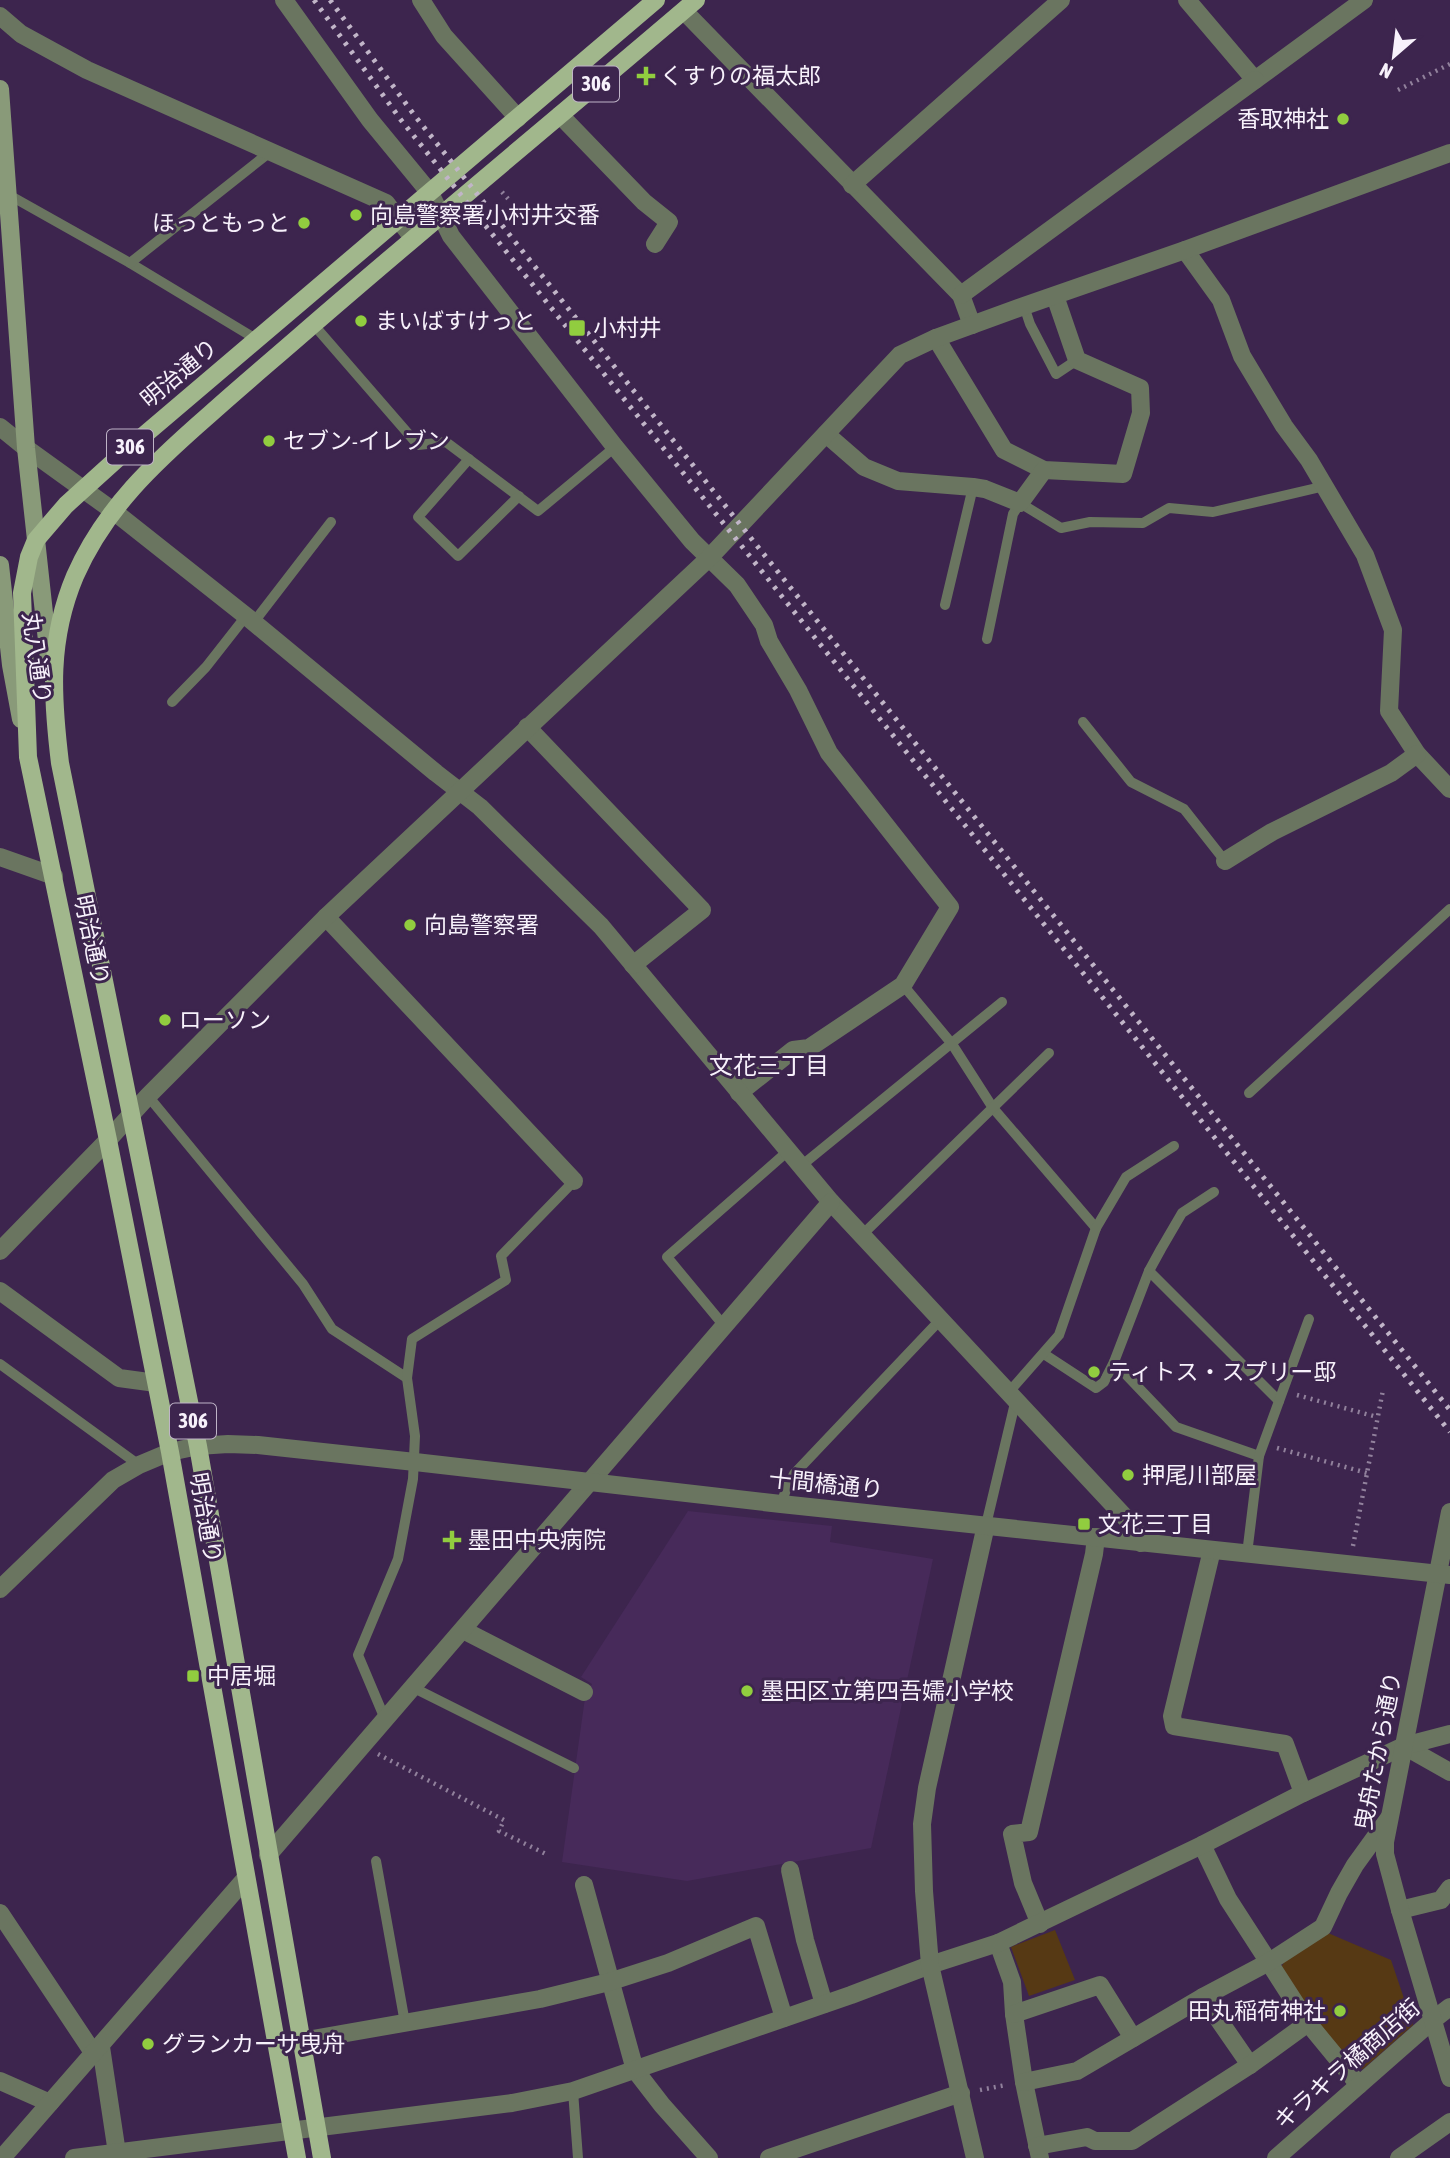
<svg xmlns="http://www.w3.org/2000/svg" width="1450" height="2158" font-family="'Asap Condensed','Noto Sans JP',sans-serif">
<style>
.built{fill:#472a5a}
.green{fill:#563914}
.lines{fill:none;stroke-linecap:round;stroke-linejoin:round}
.path{stroke:#91819c;stroke-width:4.5;stroke-dasharray:2 5;stroke-linecap:butt}
.service{stroke:#6a7560;stroke-width:10}
.minor{stroke:#6a7560;stroke-width:18}
.tertiary{stroke:#6a7560;stroke-width:18}
.secondary{stroke:#899a79;stroke-width:18}
.primary{stroke:#a1b78c;stroke-width:18}
.rail{stroke:#c1b5c8;stroke-width:5;stroke-dasharray:3.5 7;stroke-linecap:butt}
.poi-dot{fill:#91cd3f;stroke:#3d254e;stroke-width:2.5}
.labels{text-anchor:middle;stroke-width:6;stroke-linejoin:round;paint-order:stroke}
.shield{fill:#3d254e;stroke:#bfb4c7;stroke-width:2}
.shield-label{font-size:21px;font-weight:bold;fill:#f7f1fb}
.poi-label{font-size:23px;fill:#f7f1fb;stroke:#3d254e;text-anchor:start}
.street-label{font-size:23px;fill:#f7f1fb;stroke:#3d254e}
.neighbourhood-label{font-size:24px;fill:#f7f1fb;stroke:#3d254e}
</style>
<rect width="100%" height="100%" fill="#3d254e"/>
<path class="built" d="M688,1511L832,1526L830,1542L933,1559L871,1848L687,1881L562,1862L585,1698L592,1684L581,1677Z"/>
<g class="green">
<path d="M1055,1930L1075,1980L1029,1996L1011,1947Z"/>
<path d="M1328,1933L1391,1960L1413,2025L1363,2069L1354,2068L1314,2019L1280,1969L1286,1959Z"/>
</g>
<g class="lines">
<g class="path">
<path d="M1398,90L1450,64"/>
<path d="M502,192L511,202"/>
<path d="M470,221L484,209"/>
<path d="M1297,1395L1377,1417"/>
<path d="M1277,1448L1367,1473"/>
<path d="M1353,1546L1383,1390"/>
<path d="M378,1754L504,1820L499,1831L546,1854"/>
<path d="M980,2090L1006,2085"/>
</g>
<g class="service">
<path d="M9,195L130,263L256,339"/>
<path d="M130,263L270,152"/>
<path d="M1024,306L1030,324L1056,374L1077,360"/>
<path d="M313,324L418,445L446,442L538,511L615,447"/>
<path d="M469,459L418,517L458,556L519,496"/>
<path d="M945,605L973,487"/>
<path d="M254,622L331,522"/>
<path d="M987,639L1013,514L1020,503L1061,528L1090,522L1143,523L1169,508L1213,512L1325,486"/>
<path d="M172,702L206,667L246,616"/>
<path d="M1083,722L1131,782L1184,809L1225,861"/>
<path d="M903,985L952,1044L993,1108L1096,1228"/>
<path d="M1249,1093L1450,909"/>
<path d="M148,1096L303,1284L332,1329L407,1378"/>
<path d="M801,1166L1002,1002"/>
<path d="M862,1235L1049,1053"/>
<path d="M1149,1271L1279,1401"/>
<path d="M725,1327L667,1257L788,1151"/>
<path d="M1044,1354L1096,1388L1104,1382L1114,1362L1176,1427L1259,1456L1247,1554"/>
<path d="M1114,1362L1149,1271L1161,1249L1182,1213L1214,1192"/>
<path d="M0,1364L139,1465"/>
<path d="M1009,1392L1059,1335L1096,1228L1126,1177L1174,1146"/>
<path d="M1259,1456L1309,1319"/>
<path d="M781,1504L787,1487L794,1474L941,1319"/>
<path d="M986,1525L1016,1399"/>
<path d="M412,1687L574,1768"/>
<path d="M385,1719L358,1655L398,1559L413,1479L415,1436L407,1378L412,1339L506,1280L501,1256L574,1181"/>
<path d="M376,1861L405,2023"/>
<path d="M573,2091L578,2158"/>
</g>
<g class="minor">
<path d="M284,0L370,120L430,193L451,236L615,447L692,541L737,585L764,625L769,641L798,690L829,753L950,907L903,985L809,1048L793,1050L739,1093"/>
<path d="M421,0L444,36L518,118"/>
<path d="M1187,0L1255,80L1364,0"/>
<path d="M684,11L961,295L972,325"/>
<path d="M0,16L21,34L87,70L386,203L413,238"/>
<path d="M560,115L644,202L669,222L655,244"/>
<path d="M852,185L1061,0"/>
<path d="M1185,250L1221,300L1242,356L1284,426L1309,460L1365,555L1393,630L1389,711L1417,754L1450,789"/>
<path d="M961,295L1255,80"/>
<path d="M936,338L1004,450L1044,470L1123,474L1141,413L1140,388L1077,360L1055,296"/>
<path d="M826,434L864,467L898,481L973,487L985,489L1020,503L1044,470"/>
<path d="M112,510L246,616L436,773L480,807L601,926L831,1202L1134,1527L1141,1543"/>
<path d="M527,727L702,910L633,965"/>
<path d="M0,857L54,876"/>
<path d="M1225,861L1272,832L1391,773L1417,754"/>
<path d="M326,917L574,1181"/>
<path d="M0,1291L119,1378L156,1383"/>
<path d="M1212,1550L1172,1716L1174,1726L1285,1744L1303,1793"/>
<path d="M463,1630L584,1692"/>
<path d="M1404,1746L1450,1772"/>
<path d="M1202,1845L1228,1899L1308,2023L1359,2085"/>
<path d="M268,1855L831,1202"/>
<path d="M790,1870L805,1940L824,2004"/>
<path d="M584,1885L635,2070L662,2105L709,2158"/>
<path d="M1400,1910L1441,1900L1450,1888"/>
<path d="M0,1913L94,2054"/>
<path d="M1040,1924L1023,1883L1012,1834L1029,1832L1094,1554L1096,1537"/>
<path d="M998,1943L1012,1982L1014,2014L1024,2082L1040,2158"/>
<path d="M1203,1997L1250,2065"/>
<path d="M1014,2014L1100,1985L1133,2038"/>
<path d="M301,2041L540,1999L609,1982L668,1963L756,1926L784,2018"/>
<path d="M101,2047L117,2153"/>
<path d="M0,2081L50,2103"/>
<path d="M1024,2082L1077,2071L1203,1997L1269,1962L1323,1927L1339,1893L1355,1865L1389,1818"/>
<path d="M1037,2146L1087,2137L1095,2141H1132L1250,2065L1308,2023"/>
<path d="M2,2158L246,1878"/>
<path d="M74,2158L512,2103L573,2091L851,1995L930,1965L998,1943L1202,1845L1303,1793L1387,1754L1404,1746L1450,1734"/>
<path d="M769,2158L961,2093"/>
<path d="M975,2158L930,1965L924,1891L922,1824L927,1788L986,1525"/>
<path d="M1276,2158L1433,2020L1450,2007"/>
<path d="M1399,2158L1450,2122"/>
</g>
<g class="tertiary">
<path d="M0,427L26,448L112,510"/>
<path d="M0,1251L108,1140L148,1096L326,917L709,558L900,355L936,338L1024,306L1185,250L1450,153"/>
<path d="M1450,1512L1385,1842V1854L1400,1910L1450,2078"/>
<path d="M0,1589L113,1480L139,1465L170,1452L198,1446L228,1444L258,1445L415,1462L781,1504L1450,1575"/>
</g>
<g class="secondary">
<path d="M0,89L26,448L50,668"/>
<path d="M0,565L11,665L21,719"/>
</g>
<g class="primary">
<path d="M297,2158L170,1452L108,1140L28,757L22,593L29,557L36,540L66,505L129,448L656,0"/>
<path d="M322,2158L198,1446L60,763C52,697 48,640 75,576C105,508 154,463 209,415C239,388 270,362 301,335C431,222 565,112 696,0"/>
</g>
<g class="rail">
<path d="M314,0L401,120L1450,1432"/>
<path d="M330,0L415,116L766,557L1450,1410"/>
</g>
</g>
<g class="poi-dot">
<path d="M642.5 65.5h7v7h7v7h-7v7h-7v-7h-7v-7h7z"/>
<circle cx="1343" cy="119" r="7"/>
<circle cx="356" cy="215" r="7"/>
<circle cx="304" cy="223" r="7"/>
<circle cx="361" cy="321" r="7"/>
<rect x="568" y="319" width="18" height="18" rx="3.5"/>
<circle cx="269" cy="441" r="7"/>
<circle cx="410" cy="925" r="7"/>
<circle cx="165" cy="1020" r="7"/>
<circle cx="1094" cy="1372" r="7"/>
<circle cx="1128" cy="1475" r="7"/>
<rect x="1077" y="1517" width="14" height="14" rx="3.5"/>
<path d="M448.5 1529.5h7v7h7v7h-7v7h-7v-7h-7v-7h7z"/>
<rect x="186" y="1669" width="14" height="14" rx="3.5"/>
<circle cx="747" cy="1691" r="7"/>
<circle cx="1340" cy="2011" r="7"/>
<circle cx="148" cy="2044" r="7"/>
</g>
<g class="labels">
<g class="shield">
<rect x="573" y="66.5" width="46" height="35" rx="5"/>
<rect x="107" y="429.5" width="46" height="35" rx="5"/>
<rect x="170" y="1403.5" width="46" height="35" rx="5"/>
</g>
<g class="shield-label">
<text x="596" y="91">306</text>
<text x="130" y="454">306</text>
<text x="193" y="1428">306</text>
</g>
<g class="poi-label">
<text x="660" y="84">くすりの福太郎</text>
<text x="1329" y="127" text-anchor="end">香取神社</text>
<text x="370" y="223">向島警察署小村井交番</text>
<text x="290" y="231" text-anchor="end">ほっともっと</text>
<text x="375" y="329">まいばすけっと</text>
<text x="593" y="336">小村井</text>
<text x="283" y="449">セブン-イレブン</text>
<text x="424" y="933">向島警察署</text>
<text x="179" y="1028">ローソン</text>
<text x="1108" y="1380">ティトス・スプリー邸</text>
<text x="1142" y="1483">押尾川部屋</text>
<text x="1098" y="1532">文花三丁目</text>
<text x="468" y="1548">墨田中央病院</text>
<text x="207" y="1684">中居堀</text>
<text x="761" y="1699">墨田区立第四吾嬬小学校</text>
<text x="1326" y="2019" text-anchor="end">田丸稲荷神社</text>
<text x="162" y="2052">グランカーサ曳舟</text>
</g>
<g class="street-label">
<text transform="translate(179 373) rotate(-40)" y="8">明治通り</text>
<text transform="translate(37 658) rotate(82)" y="8">丸八通り</text>
<text transform="translate(92 940) rotate(78)" y="8">明治通り</text>
<text transform="translate(826 1484) rotate(6)" y="8">十間橋通り</text>
<text transform="translate(206 1518) rotate(80)" y="8">明治通り</text>
<text transform="translate(1378 1751) rotate(-79)" y="8">曳舟たから通り</text>
<text transform="translate(1347 2064) rotate(-41)" y="8">キラキラ橘商店街</text>
</g>
<g class="neighbourhood-label">
<text x="769" y="1074">文花三丁目</text>
</g>
</g>
<g transform="translate(1394 56) rotate(208)" stroke="#3d254e" stroke-width="5" paint-order="stroke">
<path d="M0-5L12 26L0 18L-12 26Z" fill="#f7f1fb"/>
<text y="-10" font-size="19" font-weight="bold" text-anchor="middle" fill="#f7f1fb">N</text>
</g>
</svg>
